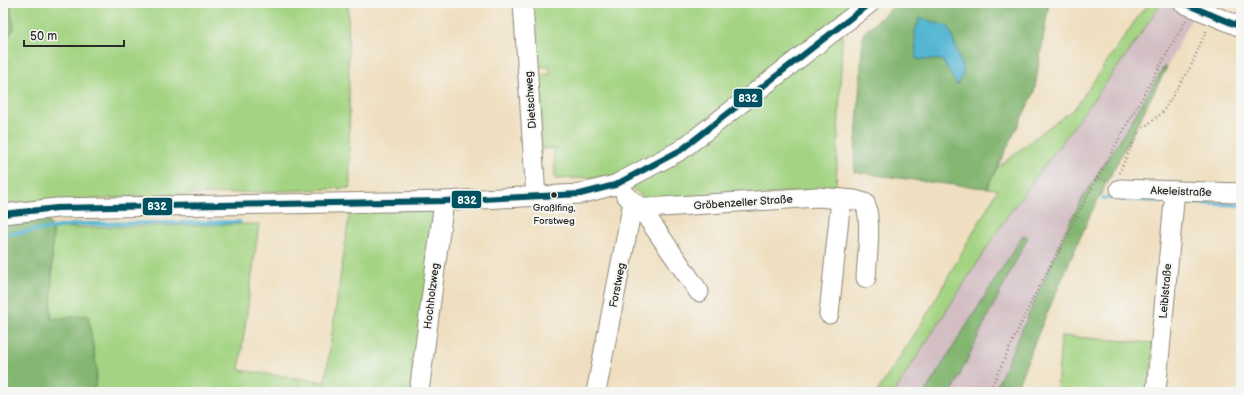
<svg xmlns="http://www.w3.org/2000/svg" width="1244" height="395" font-family="'Balsamiq Sans',sans-serif">
<style>
.industrial{fill:#d2bec3}
.green{fill:#a4d483;stroke:#688057}
.forest{fill:#83b671;stroke:#57704e}
.water{fill:#54b6d3;stroke:#40707f}
.lines{fill:none;stroke-linecap:round;stroke-linejoin:round}
.stream{stroke:#54b6d3;stroke-width:4}
.minor-casing{stroke:#8d8576;stroke-width:21}
.path{stroke:#8d8576;stroke-width:2.5;stroke-dasharray:1 3;stroke-linecap:butt}
.minor{stroke:#fff;stroke-width:19}
.bus-1-casing{stroke:#f6f6f2;stroke-width:9}
.bus-1{stroke:#005262;stroke-width:6}
.bus-dot{fill:#2b2b2b;stroke:#f6f6f2;stroke-width:1.5}
.labels{text-anchor:middle;stroke-width:4;stroke-linejoin:round;paint-order:stroke}
.bus-label{font-size:10px;fill:#2b2b2b;stroke:#f6f6f2}
.street-label{font-size:11px;fill:#2b2b2b;stroke:#f6f6f2}
.line-badge{stroke:#f6f6f2;stroke-width:1.5}
.badge-label{font-size:11px;text-anchor:middle;font-weight:bold;fill:#fff}
</style>
<rect width="100%" height="100%" fill="#f6f6f2"/>
<filter id="ink" filterUnits="userSpaceOnUse"><feTurbulence type="fractalNoise" baseFrequency=".025" numOctaves="2"/><feDisplacementMap in="SourceGraphic" scale="8" xChannelSelector="R" yChannelSelector="G"/><feConvolveMatrix kernelMatrix="1 2 1 2 8 2 1 2 1" color-interpolation-filters="sRGB"/></filter>
<filter id="wash" filterUnits="userSpaceOnUse"><feTurbulence type="fractalNoise" baseFrequency=".012" numOctaves="4" result="noise"/><feDisplacementMap in="SourceGraphic" scale="16" xChannelSelector="R" yChannelSelector="G"/><feGaussianBlur stdDeviation="0.9" result="paint"/><feColorMatrix in="noise" values="0 0 0 0 0 0 0 0 0 0 0 0 0 0 0 0 0 1.4 0 .05"/><feComposite in="paint" operator="in"/></filter>
<g filter="url(#wash)">
<rect width="100%" height="100%" fill="#efdfc0"/>
<path class="industrial" d="M1161,3H1166L1194,13L1167,67H1164L1125,132L1086,192L1072,218L994,392H952L1024,235L925,392H894L1006,218L1130,50Z"/>
<g class="green">
<path d="M10,3H348L350,188L3,203V17L8,36L14,29Z"/>
<path d="M529,3H858L843,16L836,188L653,205L617,176L555,179L554,148L538,149L534,76L550,74L549,67L534,66Z"/>
<path d="M1151,3H1161L1130,50L1006,218L894,392H877L922,323L998,189L987,188L996,169L1041,133L1075,108L1142,11Z"/>
<path d="M350,210H432L436,216L412,392H94L97,370L51,319L53,228L259,224L239,370L325,382Z"/>
<path d="M1061,336L1154,343L1148,392H1057Z"/>
</g>
<g class="forest">
<path d="M3,3H10L14,29L8,36L3,17Z"/>
<path d="M898,3H1049L1034,93L987,188L937,183L854,172L863,33Z"/>
<path d="M1164,67H1167L1091,213L1038,334L1015,392H994L1072,218L1086,192L1125,132Z"/>
<path d="M46,218L53,228L51,319L88,315L97,370L94,392H3V223Z"/>
<path d="M1023,235L1028,237L984,324L952,392H925Z"/>
</g>
<path class="water" d="M920,18L949,27L964,72L957,85L942,60L916,59L915,31Z"/>
<g class="lines">
<g class="stream">
<path d="M1103,198H1111"/>
<path d="M1122,199L1161,201"/>
<path d="M1182,202L1239,205"/>
<path d="M3,235L80,224L240,222"/>
</g>
</g>
</g>
<g filter="url(#ink)">
<g class="lines">
<g class="minor-casing">
<g id="minor">
<path d="M523,3L536,197"/>
<path d="M1183,3L1241,27"/>
<path d="M1120,189L1241,193"/>
<path d="M633,202L640,207H662L817,197L855,200L865,203C872,221 867,258 866,278"/>
<path d="M640,207L699,292"/>
<path d="M3,214L57,208L444,201L580,194L615,185L681,150L870,3"/>
<path d="M829,314L841,199"/>
<path d="M419,392L444,201"/>
<path d="M596,392L633,202L625,194"/>
<path d="M1156,392L1175,191"/>
</g>
</g>
<g class="path">
<path d="M1119,173L1139,131L1162,113L1191,66L1207,29"/>
<path d="M1097,178L1109,181"/>
<path d="M989,392L1033,298L1097,178L1186,20"/>
</g>
<use href="#minor" class="minor"/>
<g class="bus-1-casing">
<g id="bus-1">
<path d="M1183,3L1241,27"/>
<path d="M3,214L57,208L444,201L580,194L615,185L681,150L870,3"/>
</g>
</g>
<use href="#bus-1" class="bus-1"/>
</g>
</g>
<circle class="bus-dot" cx="554" cy="195" r="3.5"/>
<g class="labels">
<g class="bus-label">
<text x="554" y="211">Graßlfing,<tspan x="554" dy="13">Forstweg</tspan></text>
</g>
<g class="street-label">
<text transform="translate(530 100) rotate(-94)" y="4">Dietschweg</text>
<text transform="translate(1181 191) rotate(2)" y="4">Akeleistraße</text>
<text transform="translate(743 202) rotate(-4)" y="4">Gröbenzeller Straße</text>
<text transform="translate(617 285) rotate(-79)" y="4">Forstweg</text>
<text transform="translate(1165 291) rotate(-85)" y="4">Leiblstraße</text>
<text transform="translate(431 296) rotate(-83)" y="4">Hochholzweg</text>
</g>
</g>
<g class="line-badge">
<rect x="733" y="88" width="30" height="20" rx="4" fill="#005262"/>
<rect x="451" y="190" width="31" height="19" rx="4" fill="#005262"/>
<rect x="142" y="197" width="31" height="19" rx="4" fill="#005262"/>
</g>
<g class="badge-label">
<text x="748" y="102">832</text>
<text x="467" y="204">832</text>
<text x="157" y="210">832</text>
</g>
<rect width="1244" height="395" fill="none" stroke="#f6f6f2" stroke-width="16"/>
<path d="M24 40v6h100v-6" fill="none" stroke="#2b2b2b" stroke-width="2"/>
<text x="30" y="40" font-size="12" fill="#2b2b2b" stroke="#f6f6f2" stroke-width="3" paint-order="stroke">50 m</text>
</svg>
